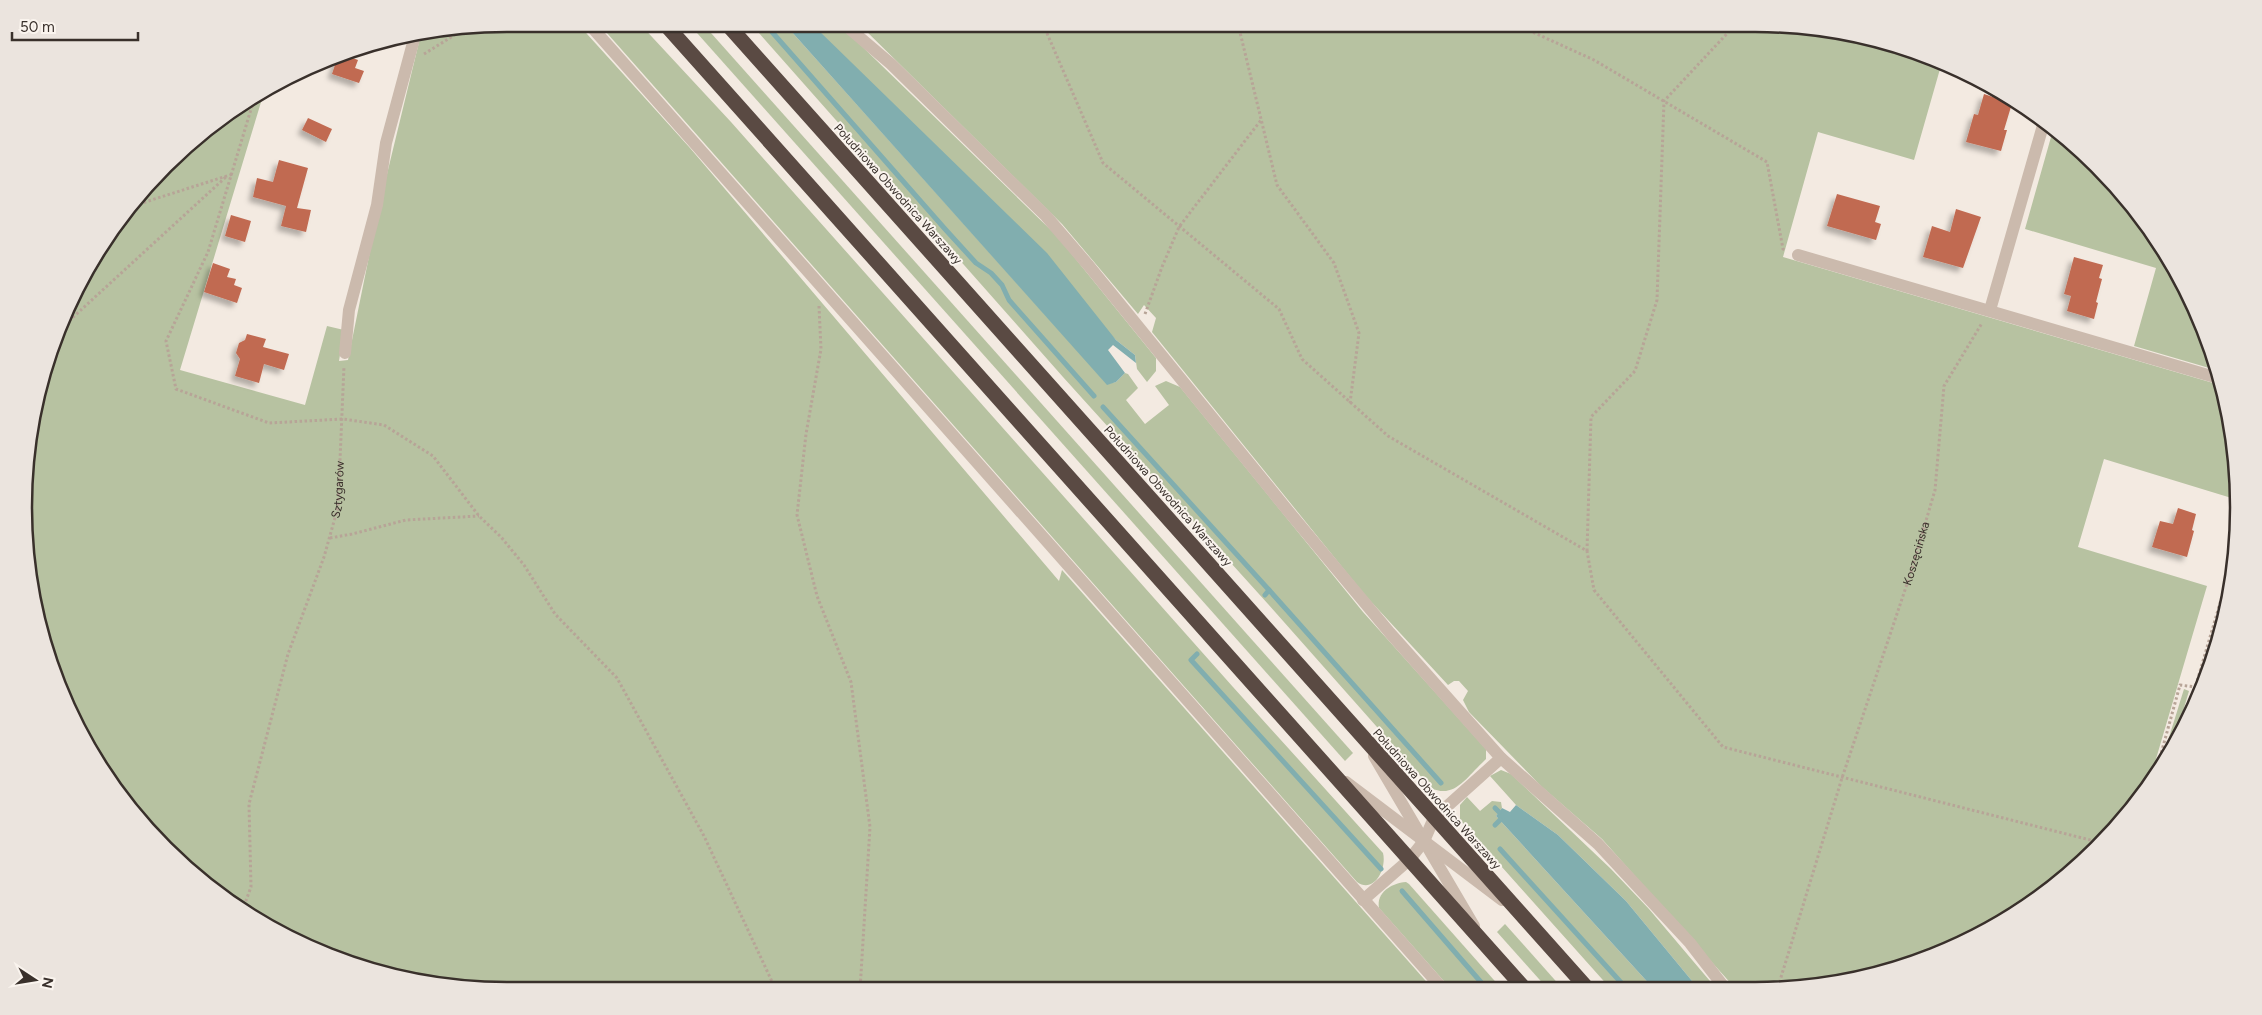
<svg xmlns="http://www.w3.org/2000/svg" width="2262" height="1015" font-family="Figtree,sans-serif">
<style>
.green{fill:#b7c2a1}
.water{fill:#81aeaf}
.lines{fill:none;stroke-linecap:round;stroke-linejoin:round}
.stream{stroke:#81aeaf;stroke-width:5}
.building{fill:#c16a51;filter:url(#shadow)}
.path{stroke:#b7a497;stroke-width:3;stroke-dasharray:2.5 2.5;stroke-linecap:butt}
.minor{stroke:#cbbaad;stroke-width:12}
.highway{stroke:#5a4a43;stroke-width:15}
.labels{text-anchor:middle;stroke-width:4;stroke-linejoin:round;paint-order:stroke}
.street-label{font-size:12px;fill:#39302b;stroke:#faf4ee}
.rim{fill:none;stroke:#39302b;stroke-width:2.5}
</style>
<defs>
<filter id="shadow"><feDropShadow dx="-4.5" dy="4.5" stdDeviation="2.5" flood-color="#0004"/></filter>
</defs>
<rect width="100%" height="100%" fill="#f3eae1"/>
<g class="green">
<path d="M508,24H578L690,148L1059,581L1062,570L1432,988L507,991L413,982L323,955L189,871L144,826L88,749L33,602L24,507L33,413L60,323L89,265L189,144L265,89L180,370L305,405L327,326L344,330L339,361L348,360L379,207L420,38Z"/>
<path d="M599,24H640L731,122L1233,687L1383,853C1387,869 1374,894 1357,882Z"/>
<path d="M689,24H703L1353,753L1345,761Z"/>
<path d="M751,24H787L791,31L1107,384L1116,382L1125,373L1128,374L1138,388L1126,400L1145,424L1169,405L1155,386L1166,381L1180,387L1363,612L1486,749V759L1482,763C1466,778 1454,799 1431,788L1268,604L1063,377Z"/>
<path d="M812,24L840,25L1057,236L1156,358V371L1147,382L1137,369L1135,355L1116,340Z"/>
<path d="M859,24H1755L1849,33L1942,62L1914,160L1818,132L1783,257L2220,385L2229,413L2238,500L2104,459L2078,547L2207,586L2148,786L2138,802L2049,891L1940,954L1818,987H1734L1602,839L1541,786L1469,712L1463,700L1468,691L1459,681H1454L1448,685L1364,594L1152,332L1156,318L1144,305L1138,314L1062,224Z"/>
<path d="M2053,130L2096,165L2157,239L2201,322L2216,370L2134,346L2156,268L2025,229Z"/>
<path d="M2184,689L2189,691L2175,738L2161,763Z"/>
<path d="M1501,770L1511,774L1611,869L1649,909L1715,987H1697L1626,901L1558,835L1516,805L1490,776Z"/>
<path d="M1467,797L1480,811L1492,801L1501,802L1502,808L1496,816L1653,988H1610L1460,820V805Z"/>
<path d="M1406,882L1409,884L1501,988H1450L1379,908C1376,893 1391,883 1406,882Z"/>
<path d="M1505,924L1562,988H1547L1497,932Z"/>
</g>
<g class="water">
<path d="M787,24H812L1047,253L1116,340L1135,355L1136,363L1113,345L1108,350L1125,373L1116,382L1107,385L791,31Z"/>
<path d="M1516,805L1558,835L1626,901L1697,987L1653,988L1496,816L1502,808L1510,812Z"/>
</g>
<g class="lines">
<g class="stream">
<path d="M765,24L945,229L976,263L991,273L1002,285L1009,300L1094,396"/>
<path d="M1103,407L1269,590L1265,595"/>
<path d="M1269,590L1441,783"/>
<path d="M1197,654L1191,660L1381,869"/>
<path d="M1495,808L1499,812"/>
<path d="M1495,825L1500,820"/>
<path d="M1500,849L1626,988"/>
<path d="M1402,891L1486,988"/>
</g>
</g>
<g class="building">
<path d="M342,54L358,60L355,68L364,71L359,83L332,74L338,56Z"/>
<path d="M2001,93L2013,100L2004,130H2007L2001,151L1966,142L1974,114L1978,115L1984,94L1999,99Z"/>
<path d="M308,118L332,129L326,142L302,130Z"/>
<path d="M279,160L308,168L297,208L311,210L306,232L281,226L286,206L253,197L257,178L273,182Z"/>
<path d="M1837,194L1880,206L1875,222L1881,224L1876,240L1827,226Z"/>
<path d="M1956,209L1981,217L1963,268L1923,257L1932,226L1950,232Z"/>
<path d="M231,215L251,221L245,242L225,236Z"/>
<path d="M2074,257L2103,265L2099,278L2102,279L2096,302L2098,303L2094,319L2067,311L2071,296L2064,294Z"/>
<path d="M213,263L230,269L227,277L236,279L234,285L242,288L237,303L204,292Z"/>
<path d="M247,334L266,339L263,347L289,354L284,370L264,364L259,383L235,376L240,359L236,353L239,343L245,340Z"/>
<path d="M2178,508L2196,514L2192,530L2194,531L2187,557L2152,547L2160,521L2173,524Z"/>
</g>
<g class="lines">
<g class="path">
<path d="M1043,24L1103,163L1279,309L1302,359L1388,436L1587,551L1594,590L1723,747L2098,842"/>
<path d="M1238,24L1277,185L1334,263L1359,333L1350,403"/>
<path d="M1515,24L1594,60L1767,162L1783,249L1785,250"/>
<path d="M424,54L461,31"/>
<path d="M255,96L208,252L166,341L176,389L269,423L343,419L384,425L433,456L479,516L501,537L524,565L555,614L617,678L704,836L776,990"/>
<path d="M139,204L233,174"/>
<path d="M819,306L821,349L806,434L797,515L817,596L851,682L870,827L860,990"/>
<path d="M1145,314L1162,267L1179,227L1261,120"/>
<path d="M58,331L227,176"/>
<path d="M330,538L352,534L406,520L479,516"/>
<path d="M1587,551L1591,417L1635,371L1657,300L1664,101L1736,24"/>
<path d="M2186,719L2233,559"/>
<path d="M2156,772L2180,685L2203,688"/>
<path id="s1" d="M244,906L251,887L249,804L288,654L324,557L338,507L344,366"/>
<path id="s2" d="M1778,987L1842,778L1911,572L1935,490L1944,386L1982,323"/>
</g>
<g class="minor">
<path d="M589,24L1442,988"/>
<path d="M844,24L891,64L1046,216L1089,266L1289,512L1390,633L1501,758L1598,844L1690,943L1724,987"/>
<path d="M1798,255L2218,378"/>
<path d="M1990,310L2044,122"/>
<path d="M345,353L349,310L377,205L386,143L414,39"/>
<path d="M1374,756L1474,926"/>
<path d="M1346,782L1502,900"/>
<path d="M1363,900L1410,859L1424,841L1434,818L1501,758"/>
</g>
<g class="highway">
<path d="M665,24L1524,988"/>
<path d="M727,24L1587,988"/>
</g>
</g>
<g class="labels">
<g class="street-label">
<text transform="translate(898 194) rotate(48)" y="4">Południowa Obwodnica Warszawy</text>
<text dy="4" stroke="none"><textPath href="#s1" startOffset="431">Sztygarów</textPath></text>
<text transform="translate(1168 496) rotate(48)" y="4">Południowa Obwodnica Warszawy</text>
<text dy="4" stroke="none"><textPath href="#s2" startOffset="455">Koszęcińska</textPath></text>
<text transform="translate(1437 799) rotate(48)" y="4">Południowa Obwodnica Warszawy</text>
</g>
</g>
<path d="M0 0H2262V1015H0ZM507 32H1755A475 475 0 0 1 2230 507V507A475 475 0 0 1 1755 982H507A475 475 0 0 1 32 507V507A475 475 0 0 1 507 32Z" fill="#ebe4de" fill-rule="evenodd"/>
<path class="rim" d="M507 32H1755A475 475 0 0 1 2230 507V507A475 475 0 0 1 1755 982H507A475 475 0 0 1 32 507V507A475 475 0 0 1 507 32Z"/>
<g transform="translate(35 980) rotate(102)" stroke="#faf4ee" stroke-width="4" paint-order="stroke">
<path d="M0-4L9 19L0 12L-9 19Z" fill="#39302b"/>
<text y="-8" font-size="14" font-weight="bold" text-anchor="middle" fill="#39302b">N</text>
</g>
<path d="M12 32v8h126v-8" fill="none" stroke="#39302b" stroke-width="2.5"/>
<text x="20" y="32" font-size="15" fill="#39302b" stroke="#faf4ee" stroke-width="4" paint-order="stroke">50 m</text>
</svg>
